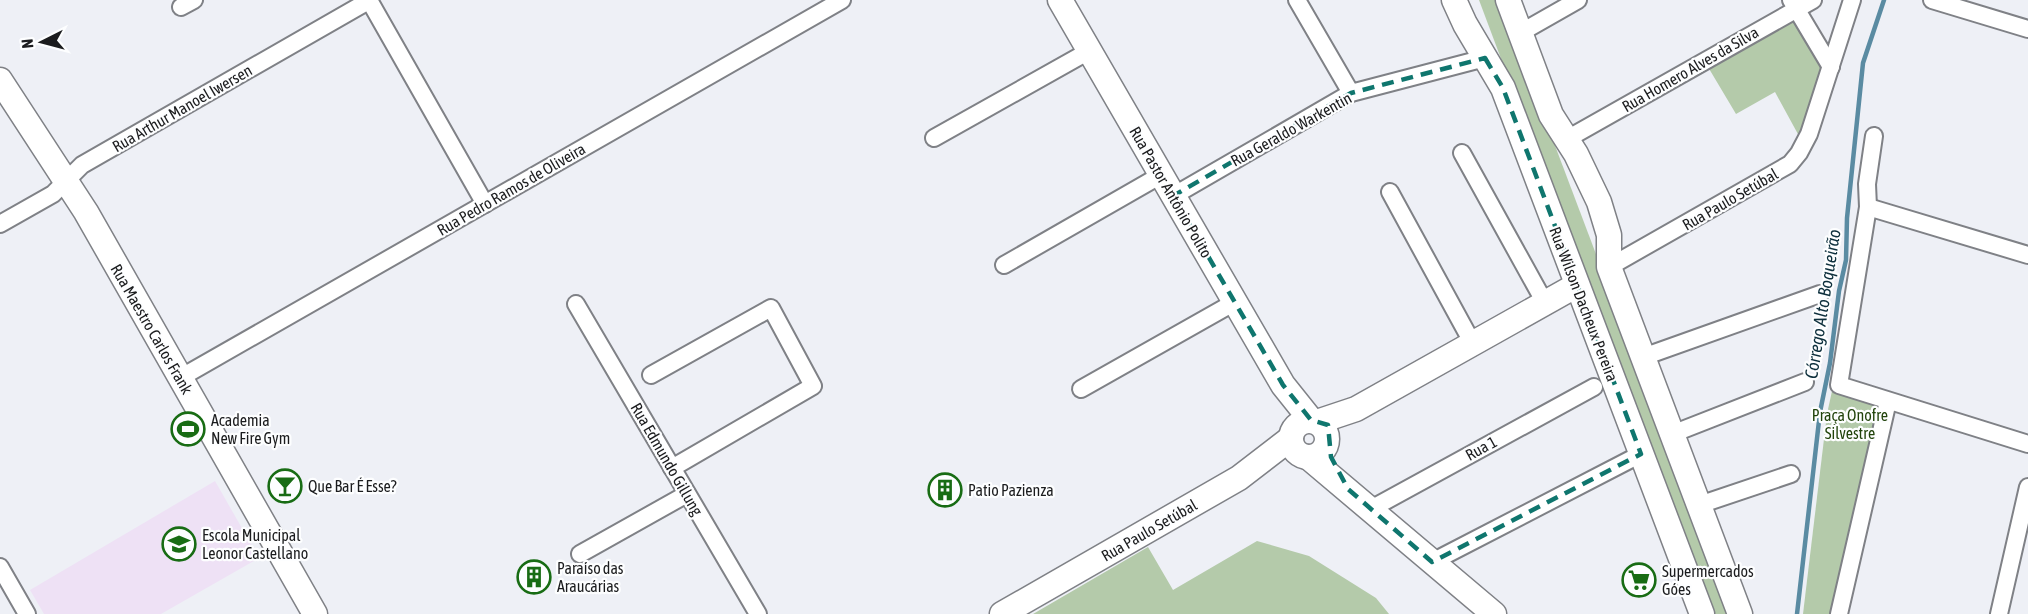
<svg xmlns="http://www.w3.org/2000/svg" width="2028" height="614" font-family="'Asap Condensed',sans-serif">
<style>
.education{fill:#eee1f5}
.green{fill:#b4caaa}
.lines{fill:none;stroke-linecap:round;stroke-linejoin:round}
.stream{stroke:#5a8ba2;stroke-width:4.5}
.street-casing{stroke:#7f8186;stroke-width:20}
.secondary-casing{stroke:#7f8186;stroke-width:27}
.street{stroke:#fff;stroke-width:16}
.secondary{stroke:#fff;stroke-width:24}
.marked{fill:none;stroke:#0f766e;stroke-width:4.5;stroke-dasharray:12 8;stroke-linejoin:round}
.labels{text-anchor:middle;stroke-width:4.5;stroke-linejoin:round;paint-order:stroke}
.street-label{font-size:16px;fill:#1b1c1e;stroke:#fdfeff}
.park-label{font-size:16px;fill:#21430b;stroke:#fdfeff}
.poi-label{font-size:16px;fill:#1b1c1e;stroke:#fdfeff;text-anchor:start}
.water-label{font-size:18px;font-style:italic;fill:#0e303d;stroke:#fdfeff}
</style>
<rect width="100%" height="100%" fill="#eef0f6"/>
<path class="education" d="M215,481L259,558L161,614H44L30,590Z"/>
<g class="green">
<path d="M1479,0H1500L1732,614H1709Z"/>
<path d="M1791,20H1796C1803,31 1815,43 1819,56C1829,82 1809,113 1799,136L1775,92L1736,114L1708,67Z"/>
<path d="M1832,391L1880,405L1831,614H1803L1827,414Z"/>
<path d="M1257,541L1309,556L1376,598L1389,614H1033L1148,547L1173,590Z"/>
</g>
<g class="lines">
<path class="stream" d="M1797,614L1820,412L1830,363L1839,291L1846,260L1847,218L1863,63L1884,0"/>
<g class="street-casing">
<g id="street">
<path d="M369,0L485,204"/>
<path d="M1297,0L1351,93"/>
<path d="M1791,0L1831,67"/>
<path d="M1932,0L2028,29"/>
<path d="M181,7L194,0"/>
<path d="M1520,33L1578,0"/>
<path d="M1874,136L1867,184L1868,207L1839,385L2028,444"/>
<path d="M934,138L1089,51"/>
<path d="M1567,139L1813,0"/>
<path d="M1462,153L1545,303"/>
<path d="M1390,192L1473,344"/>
<path d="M1173,196L1351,93L1485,58"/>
<path d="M1868,207L2028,255"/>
<path d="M0,224L53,194L82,165L370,0"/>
<path d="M1004,265L1161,175"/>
<path d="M1609,267L1790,164L1799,153L1809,134L1852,0"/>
<path d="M576,304L758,614"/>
<path d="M1643,357L1820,294"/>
<path d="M651,375L771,308L813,386L672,468"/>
<path d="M180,378L842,0"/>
<path d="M1081,389L1235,302"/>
<path d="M1672,434L1805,382"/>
<path d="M1699,505L1791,474"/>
<path d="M1369,510L1594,387"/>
<path d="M580,554L687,494"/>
<path d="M1432,562L1641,454"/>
<path d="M0,567L27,614"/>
<path d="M1839,614L1888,401"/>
<path d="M1999,614L2028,487"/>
</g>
</g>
<g class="secondary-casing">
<g id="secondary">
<path d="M1060,0L1283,385L1311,420"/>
<path d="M1454,0L1465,24L1503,88L1702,614"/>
<path d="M1508,0L1551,115L1576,154L1599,202L1609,235V267L1740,614"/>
<path d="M0,80L86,212L315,614"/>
<circle cx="1309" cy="439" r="18"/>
<path d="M1317,422L1356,409L1577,285"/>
<path d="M1308,457L1494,614"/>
<path d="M1002,614L1239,478L1291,438"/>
</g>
</g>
<use href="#street" class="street"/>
<use href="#secondary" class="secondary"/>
</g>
<path class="marked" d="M1485,58L1503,88L1641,454L1432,562L1348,489L1331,457L1328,425L1311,420L1283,385L1173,196L1351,93Z"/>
<defs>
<g id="stadium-ring" transform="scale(1.725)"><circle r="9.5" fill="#fdfeff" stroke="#186c14" stroke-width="1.5"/><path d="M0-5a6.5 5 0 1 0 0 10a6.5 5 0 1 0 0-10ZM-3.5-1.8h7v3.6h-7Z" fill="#186c14"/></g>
<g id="bar-ring" transform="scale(1.725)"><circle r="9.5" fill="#fdfeff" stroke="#186c14" stroke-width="1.5"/><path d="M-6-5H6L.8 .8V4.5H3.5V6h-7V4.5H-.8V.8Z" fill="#186c14"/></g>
<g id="building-ring" transform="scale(1.725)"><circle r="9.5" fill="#fdfeff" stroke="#186c14" stroke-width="1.5"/><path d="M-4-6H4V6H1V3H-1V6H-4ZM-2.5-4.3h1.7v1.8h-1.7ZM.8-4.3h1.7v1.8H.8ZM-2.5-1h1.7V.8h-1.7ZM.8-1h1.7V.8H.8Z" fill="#186c14"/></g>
<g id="school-ring" transform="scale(1.725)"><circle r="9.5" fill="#fdfeff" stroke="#186c14" stroke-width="1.5"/><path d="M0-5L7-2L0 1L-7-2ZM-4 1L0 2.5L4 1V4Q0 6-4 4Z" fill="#186c14"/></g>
<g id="supermarket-ring" transform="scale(1.725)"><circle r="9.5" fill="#fdfeff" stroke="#186c14" stroke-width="1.5"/><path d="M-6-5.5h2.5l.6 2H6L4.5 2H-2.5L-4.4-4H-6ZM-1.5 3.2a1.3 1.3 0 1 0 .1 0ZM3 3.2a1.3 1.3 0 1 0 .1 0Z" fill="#186c14"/></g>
</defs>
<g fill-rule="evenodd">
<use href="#stadium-ring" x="188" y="429"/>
<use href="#bar-ring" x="285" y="486"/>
<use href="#building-ring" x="945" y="490"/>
<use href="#school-ring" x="179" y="544"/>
<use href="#building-ring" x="534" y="577"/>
<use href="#supermarket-ring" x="1639" y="580"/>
</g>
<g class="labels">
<g class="street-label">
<text transform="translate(1690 69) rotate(-30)" y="6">Rua Homero Alves da Silva</text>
<text transform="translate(182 108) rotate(-30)" y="6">Rua Arthur Manoel Iwersen</text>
<text transform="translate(1291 129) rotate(-29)" y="6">Rua Geraldo Warkentin</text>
<text transform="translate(511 189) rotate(-30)" y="6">Rua Pedro Ramos de Oliveira</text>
<text transform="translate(1171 192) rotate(60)" y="6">Rua Pastor Antônio Polito</text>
<text transform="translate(1730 199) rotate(-30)" y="6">Rua Paulo Setúbal</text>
<text transform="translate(1584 304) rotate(69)" y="6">Rua Wilson Dacheux Pereira</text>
<text transform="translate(152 329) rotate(60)" y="6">Rua Maestro Carlos Frank</text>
<text transform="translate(1481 448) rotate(-29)" y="6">Rua 1</text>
<text transform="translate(667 459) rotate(60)" y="6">Rua Edmundo Gillung</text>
<text transform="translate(1149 530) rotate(-30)" y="6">Rua Paulo Setúbal</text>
</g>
<g class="park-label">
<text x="1850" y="421">Praça Onofre<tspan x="1850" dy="18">Silvestre</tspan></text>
</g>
<g class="poi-label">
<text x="211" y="426">Academia<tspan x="211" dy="18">New Fire Gym</tspan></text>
<text x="308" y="492">Que Bar É Esse?</text>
<text x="968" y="496">Patio Pazienza</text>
<text x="202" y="541">Escola Municipal<tspan x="202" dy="18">Leonor Castellano</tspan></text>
<text x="557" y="574">Paraíso das<tspan x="557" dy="18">Araucárias</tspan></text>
<text x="1662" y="577">Supermercados<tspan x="1662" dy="18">Góes</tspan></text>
</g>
<g class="water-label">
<text transform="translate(1823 304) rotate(-81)" y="6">Córrego Alto Boqueirão</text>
</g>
</g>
<g transform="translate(42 42) rotate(264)" stroke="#fdfeff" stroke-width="4.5" paint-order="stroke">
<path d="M0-4.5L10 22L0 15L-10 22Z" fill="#1b1c1e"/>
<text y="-9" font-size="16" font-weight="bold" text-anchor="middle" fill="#1b1c1e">N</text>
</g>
</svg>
